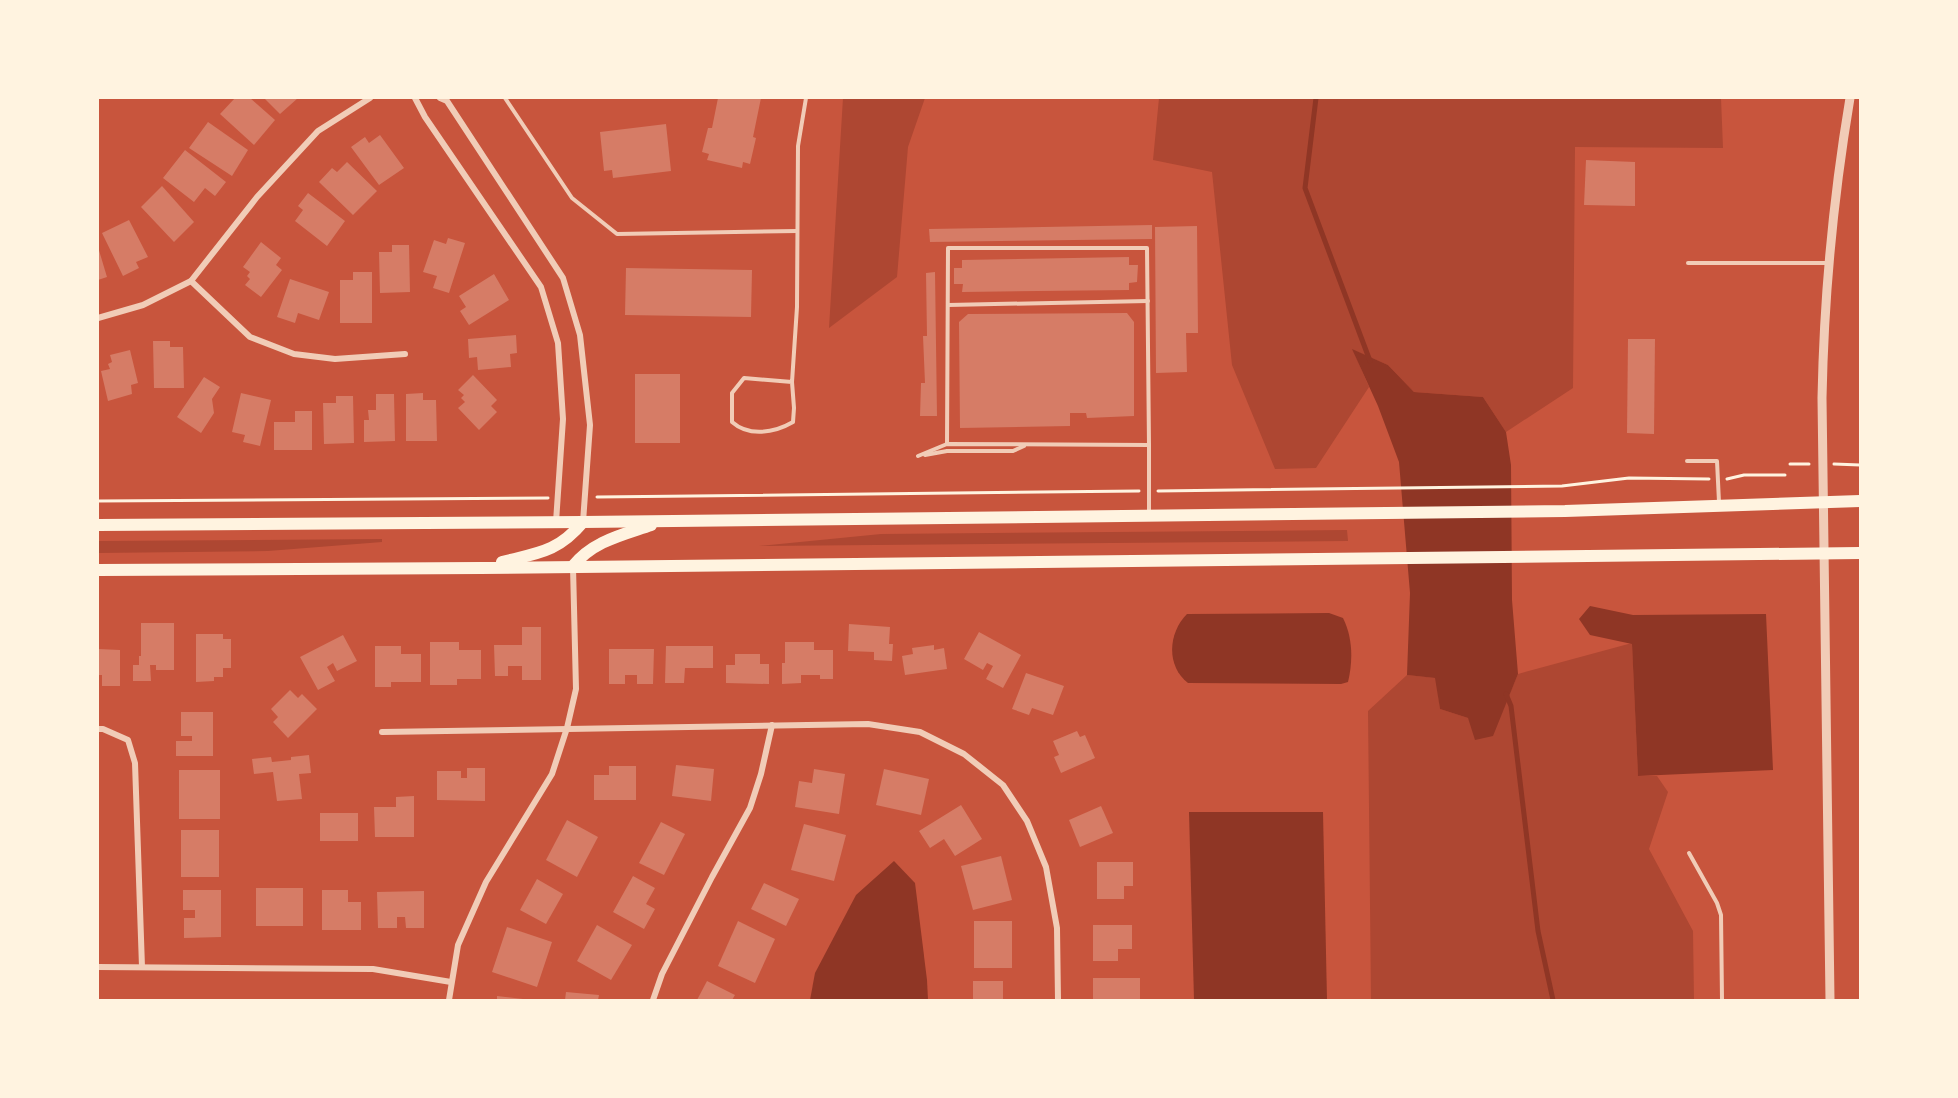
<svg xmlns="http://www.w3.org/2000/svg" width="1958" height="1098" font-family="'Varela Round',sans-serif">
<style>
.green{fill:#ae4732}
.water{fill:#8f3625}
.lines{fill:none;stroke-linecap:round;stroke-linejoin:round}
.stream{stroke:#8f3625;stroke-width:5}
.building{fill:#d67c66}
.path{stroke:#fff3e0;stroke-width:3}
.service{stroke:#f1ccb7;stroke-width:4}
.minor{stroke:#f1ccb7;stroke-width:6}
.tertiary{stroke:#f1ccb7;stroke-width:9}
.primary{stroke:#fff3e0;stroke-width:12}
</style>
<rect width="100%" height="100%" fill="#c8553d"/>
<g class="green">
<path d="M843,98H925L908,147L897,277L829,328Z"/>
<path d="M1159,98H1721L1723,148L1575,147L1573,388L1506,432L1483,397L1414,392L1388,365L1353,350L1369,387L1316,468L1275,469L1232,365L1212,172L1153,160Z"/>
<path d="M1347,530L1348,541L759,546L881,534Z"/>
<path d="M382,539V542L268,551L98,553V541Z"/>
<path d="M1632,643L1638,776H1657L1668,792L1649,849L1693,931L1694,1000H1371L1368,711L1407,675L1436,678L1440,709L1468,718L1492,736L1518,674Z"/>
</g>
<g class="water">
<path d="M1352,349L1388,365L1414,392L1483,397L1506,432L1511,465L1512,600L1518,674L1493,736L1475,740L1468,718L1440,709L1435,678L1407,675L1410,593L1399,462L1378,406Z"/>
<path d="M1590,606L1633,615L1766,614L1773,770L1638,776L1632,644L1590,635L1579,619Z"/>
<path d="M1329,613L1343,618C1353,638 1353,661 1348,682L1341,684L1188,683C1166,666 1168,633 1187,614Z"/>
<path d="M1189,812H1323L1327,1000H1194Z"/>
<path d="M894,861L915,883L927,980L928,1000H810L815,973L856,895Z"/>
</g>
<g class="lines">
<g class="stream">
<path d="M1316,98L1305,188L1370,361"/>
<path d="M1506,694L1511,706L1538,931L1553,1000"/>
</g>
</g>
<g class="building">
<path d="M235,98H250L275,120L254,145L220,114Z"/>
<path d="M264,98H298L280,114Z"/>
<path d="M718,98H761L753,137L756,138L750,164L743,162L742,168L707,160L709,154L702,152L708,128H712Z"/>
<path d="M208,122L248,150L232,176L189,148Z"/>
<path d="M666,124L671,171L613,178L612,170L604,171L600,132Z"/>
<path d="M380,135L404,168L379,185L351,147L365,137L369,143Z"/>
<path d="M185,150L226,182L215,196L205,188L194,202L163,178Z"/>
<path d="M1586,160L1635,162V206L1584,205Z"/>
<path d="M347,162L377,191L353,215L319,182L332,168L337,172Z"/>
<path d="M162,186L194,222L174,242L141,207Z"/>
<path d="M308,193L345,221L327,246L295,221L303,210L298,206Z"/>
<path d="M129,220L148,257L136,262L139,268L123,276L102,233Z"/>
<path d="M1152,225V239L930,242L929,229Z"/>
<path d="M1197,226L1198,333H1186L1187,372L1156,373L1155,227Z"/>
<path d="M448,238L465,243L449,293L433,288L437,276L423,272L434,240L446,244Z"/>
<path d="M261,242L281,258L276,265L282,270L261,297L245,285L250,279L247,276L250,272L243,267Z"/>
<path d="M392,245H409L410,292L380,293L379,252H392Z"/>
<path d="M98,247L107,277L98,280Z"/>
<path d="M1129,257V265H1138L1137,282L1129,283V290L962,292L963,284H954V268H962V260Z"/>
<path d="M626,268L752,270L751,317L625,315Z"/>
<path d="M353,272H372V323H340V280H353Z"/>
<path d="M935,272L937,416H920L921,383H925L923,336H927L926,273Z"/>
<path d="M494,274L509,300L469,325L460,311L466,307L459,296Z"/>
<path d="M290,279L329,292L319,320L298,313L295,323L277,317Z"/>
<path d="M1127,313L1134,322V416L1087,418L1086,413H1070V426L960,428L959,322L968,314Z"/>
<path d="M516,335L517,353L510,354L511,367L478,370L477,357L469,358L468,339Z"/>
<path d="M1628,339H1655L1654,434L1627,433Z"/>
<path d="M153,341H170V347H183L184,388H154Z"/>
<path d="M130,350L138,383L131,385L132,394L108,401L101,371L110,369L108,364L112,362L110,355Z"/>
<rect x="635" y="374" width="45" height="69"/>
<path d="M473,375L497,400L491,406L497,412L479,430L458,408L465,402L461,398L464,395L458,390Z"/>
<path d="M204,377L220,387L212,399L214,413L201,433L177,417Z"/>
<path d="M241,393L271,400L260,446L243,442L245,435L232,432Z"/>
<path d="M423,393V400H436L437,441H406V394Z"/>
<path d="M376,394H394L395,441L364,442V420H369L368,410H376Z"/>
<path d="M336,396H353L354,443L324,444L323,403H336Z"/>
<path d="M295,411H312V450H274V422H295Z"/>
<path d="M141,623H174V670H156V665H150L151,681H133V665H139V656H141Z"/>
<path d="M849,624L890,627L889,644H893L892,661L874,660V652L848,651Z"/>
<path d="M522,627H541V680H522V666H508V676H495L494,645H522Z"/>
<path d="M979,632L1021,655L1003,688L986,679L993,666L987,663L983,670L964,659Z"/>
<path d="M196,634H223V639H231V668H223V677H214V681L196,682Z"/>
<path d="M343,635L357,661L337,671L333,663L327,667L335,681L318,690L300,657Z"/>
<path d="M430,642H459V650H481V679H457V685H430Z"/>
<path d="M785,642H814V650H833V679H820V675H801V683L782,684V663H785Z"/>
<path d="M934,645V650L944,648L947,669L905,675L902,656L913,654L912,648Z"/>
<path d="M375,646H401V654H421V682H391V687H375Z"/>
<path d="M666,646H713V668H685L684,683H665Z"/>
<path d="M98,649L120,650V686H102V675H98Z"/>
<path d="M609,649H654L653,684H637V675H625V684H609Z"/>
<path d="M735,654H760V664H769V684L726,683V665H735Z"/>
<path d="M1026,673L1064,686L1053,715L1032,708L1029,715L1012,709Z"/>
<path d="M290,690L298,698L302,694L317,709L288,738L273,722L278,717L271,709Z"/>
<path d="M181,712H213V756H176V741H192V736H181Z"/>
<path d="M1077,731L1080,737L1085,735L1095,758L1061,773L1054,757L1059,755L1053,741Z"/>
<path d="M309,755L311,773L299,774L302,799L277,801L273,772L254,774L252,759L271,757L272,762L291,760V757Z"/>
<path d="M676,765L714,769L711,801L672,796Z"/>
<path d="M609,766H636V800H594V775H609Z"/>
<path d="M467,768H485V801L437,800V771H461V778H467Z"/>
<path d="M814,769L845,774L839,814L795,807L799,781L812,783Z"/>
<path d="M884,769L929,779L921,815L876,805Z"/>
<rect x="179" y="770" width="41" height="49"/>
<path d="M414,796V837H375L374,807H396V797Z"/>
<path d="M961,805L982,839L955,856L944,839L930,848L919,831Z"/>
<path d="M1101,806L1113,833L1080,847L1069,820Z"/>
<rect x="320" y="813" width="38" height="28"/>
<path d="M567,820L598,837L577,877L546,860Z"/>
<path d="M661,822L685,834L664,875L639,863Z"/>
<path d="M804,824L846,835L834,881L791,870Z"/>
<rect x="181" y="830" width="38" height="47"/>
<path d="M1001,856L1012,900L973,910L961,866Z"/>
<path d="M1097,862H1133V886H1124V899H1097Z"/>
<path d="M633,876L655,888L646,904L655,909L644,929L613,912Z"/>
<path d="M537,879L563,894L546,924L520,910Z"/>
<path d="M764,883L799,899L786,926L751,909Z"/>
<rect x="256" y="888" width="47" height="38"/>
<path d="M183,890H221V937L184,938V918H195V910H183Z"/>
<path d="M322,890H348V902H361V930H322Z"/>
<path d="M424,891V928H406L405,917H397V928H378L377,892Z"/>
<path d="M738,921L775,939L755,983L718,966Z"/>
<rect x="974" y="921" width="38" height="47"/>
<path d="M597,925L632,945L611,980L577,961Z"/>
<path d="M1093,925H1132V949H1118V961H1093Z"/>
<path d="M507,927L552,942L537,987L492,972Z"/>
<rect x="1093" y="978" width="47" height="22"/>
<path d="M707,981L735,995L732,1000H697Z"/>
<rect x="973" y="981" width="30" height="19"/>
<path d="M566,992L599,995L598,1000H565Z"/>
<path d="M497,996L523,999V1000H497Z"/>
</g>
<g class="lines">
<g class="path">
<path d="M1790,464H1809"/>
<path d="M1834,464L1860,465"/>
<path d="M1727,479L1744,475H1785"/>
<path d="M1158,491L1562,486L1629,478L1709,479"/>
<path d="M597,497L1139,491"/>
<path d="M98,501L548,498"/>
</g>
<g class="service">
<path d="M505,98L572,198L617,234L797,231"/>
<path d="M1688,263H1827"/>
<path d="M948,305L1148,301"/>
<path d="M792,382L744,378L732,393V422C749,437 774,433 793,422L794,408L792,382L797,307L798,146L806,98"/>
<path d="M947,444L948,248H1147L1149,445"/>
<path d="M925,455L947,451H1013L1024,446"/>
<path d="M918,456L947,444L1149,445V514"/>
<path d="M1687,461H1717L1719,502"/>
<path d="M1689,853L1717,903L1721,915L1722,1000"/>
</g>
<g class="minor">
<path d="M415,98L425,117L541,287L558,343L563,419L556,522"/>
<path d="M440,98L447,101L563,278L580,335L590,425L583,522"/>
<path d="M191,281L250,337L294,354L335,359L405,354"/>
<path d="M98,318L143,305L191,281L257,197L318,131L370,98"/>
<path d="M98,729H103L128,740L135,763L142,967"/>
<path d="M382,732L868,724L920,732L964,754L1003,785L1027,821L1046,867L1057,928L1058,1000"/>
<path d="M98,967L373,969L451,982"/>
<path d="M449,1000L458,945L486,882L552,774L567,728L576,689L573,567"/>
<path d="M653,1000L662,974L712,877L750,808L761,774L772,725"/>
</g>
<path class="tertiary" d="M1830,1000L1822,398C1824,295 1833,199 1850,98"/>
<g class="primary">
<path d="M98,525L583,522L1565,511L1860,501"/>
<path d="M502,562C538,553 558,552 583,522"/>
<path d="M573,566C593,541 622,535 651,525"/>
<path d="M98,570L480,568L1860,553"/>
</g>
</g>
<rect width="1958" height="1098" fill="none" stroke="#fff3e0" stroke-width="198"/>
</svg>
